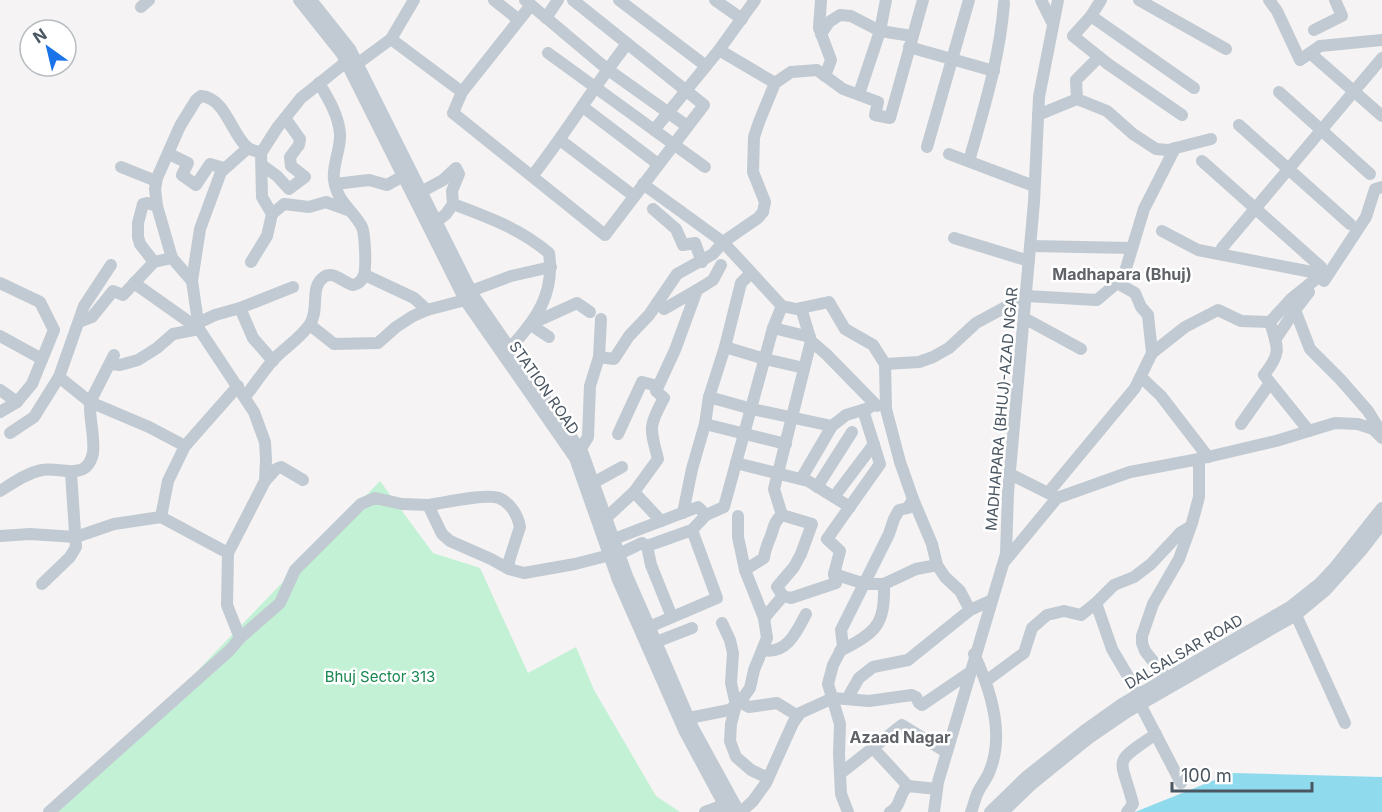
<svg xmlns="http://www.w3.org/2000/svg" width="1382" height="812" font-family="Inter,sans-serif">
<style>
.green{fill:#c3f1d5}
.water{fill:#90daee}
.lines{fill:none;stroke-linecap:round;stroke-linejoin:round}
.minor{stroke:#c1cad2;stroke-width:12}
.labels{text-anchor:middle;stroke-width:5;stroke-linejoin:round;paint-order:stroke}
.street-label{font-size:15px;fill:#4a5661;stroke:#fff}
.park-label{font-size:15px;fill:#17864f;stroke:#fff}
.neighbourhood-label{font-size:16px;font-weight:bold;fill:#5f6368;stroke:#fff}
</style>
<rect width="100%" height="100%" fill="#f5f3f3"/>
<path class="green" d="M380,481L433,553L480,568L528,673L576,647L594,690L656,796L680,812H54L152,718Z"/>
<path class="water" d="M1232,773L1382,777V812H1135Z"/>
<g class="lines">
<g class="minor">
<path d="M299,0L342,54L465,300L575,458L618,580L685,732L728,812"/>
<path d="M311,0L350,49L473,295L583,454L627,576L656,642L693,728L739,812"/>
<path d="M494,0L519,20"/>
<path d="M525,0L607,69L687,126"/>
<path d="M619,0L706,66"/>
<path d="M715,0L742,19"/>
<path d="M821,0L819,28L831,60L825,76"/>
<path d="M1041,0L1053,24"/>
<path d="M1101,0L1091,16L1073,36L1108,64L1182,115"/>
<path d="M1139,0L1226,49"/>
<path d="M1269,0L1277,11L1300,60L1320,46L1382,40"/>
<path d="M531,5L462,92L453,113L605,235L704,105L573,0"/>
<path d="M141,7L149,0"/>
<path d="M1091,16L1194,88"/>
<path d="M546,18L558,0"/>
<path d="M1314,30L1342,16L1335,0"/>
<path d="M821,34L829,22L840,15L851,16L880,31L912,36"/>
<path d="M391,39L462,92"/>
<path d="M909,47L994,71"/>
<path d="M719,50L775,83"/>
<path d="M548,53L705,167"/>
<path d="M1310,53L1382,116"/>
<path d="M1099,57L1076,80L1077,99L1107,111L1133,134L1156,149L1168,150L1211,139"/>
<path d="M357,64L391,39L414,0"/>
<path d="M1279,92L1370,174"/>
<path d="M859,94L880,31L886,0"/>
<path d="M583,107L658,164"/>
<path d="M1038,115L1077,99"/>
<path d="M1239,125L1350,224"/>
<path d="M654,130L719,50L755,0"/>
<path d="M560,140L634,196"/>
<path d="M927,147L969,0"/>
<path d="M169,154L188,163L182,175L196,185L210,164L224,168"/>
<path d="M949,154L1034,186"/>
<path d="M969,161C984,108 1000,57 1004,3"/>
<path d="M1202,161L1321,267"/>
<path d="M262,165L277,176L289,189L305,177L291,166L290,157L299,145L300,139L285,118"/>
<path d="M121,167L156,181"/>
<path d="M533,175C566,133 594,86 627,44"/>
<path d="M335,184L369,180L387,185L403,176"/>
<path d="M643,184L723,242L782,306L796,309L829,302L845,329L873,345L885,364L886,409L900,462L913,499L908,508L899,510L894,519L889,534L841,630L843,646L833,665L828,684L840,724L839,754L841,794L848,812"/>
<path d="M421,192L443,180L456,168L459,174L452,191L453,204L446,214L436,222"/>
<path d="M453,204C490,218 519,228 549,253C555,294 536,320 510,348"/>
<path d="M653,209L676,229L683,245L695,243L702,262"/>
<path d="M272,214L262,197L261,153L277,128L301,98L346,62"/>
<path d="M1162,231L1198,250L1322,274L1324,281L1366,217L1375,189L1382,187"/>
<path d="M954,238L1029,261"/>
<path d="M1030,246L1132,248"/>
<path d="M1222,248L1382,58"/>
<path d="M154,262L140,244L138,237V223L143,204L147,203L157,206"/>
<path d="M251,262L267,236L272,214L284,204L309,207L326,202L348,210"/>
<path d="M365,275L414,298L427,310"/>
<path d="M192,281L172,258L157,206L155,189L157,178L180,126L196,100L201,96C226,98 231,134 248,148C251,150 257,151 261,153"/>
<path d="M0,283L40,302L54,330L32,384L17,402L0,412"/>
<path d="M134,283L199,329"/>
<path d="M1117,283L1124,275L1144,209L1175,148"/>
<path d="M471,291L511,276L551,267"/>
<path d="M1309,292L1295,310L1310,349L1340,379L1368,411L1381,432"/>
<path d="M657,303L664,309L697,290"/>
<path d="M240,308L253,338L273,361"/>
<path d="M801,308L811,341L826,354L877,406"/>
<path d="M1024,318L1081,349"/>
<path d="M79,322L92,317L113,291L123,295L154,262L172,258"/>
<path d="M1270,322C1278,349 1282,352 1264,375L1309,431"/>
<path d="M198,323L215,315L240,308L293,287"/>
<path d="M533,323L577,303L590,312"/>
<path d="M310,325L334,344L378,343L396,327L413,316L427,310L465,300"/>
<path d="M531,325L549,337"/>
<path d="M773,328L810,337"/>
<path d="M0,336L42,359"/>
<path d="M1275,340L1295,310"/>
<path d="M725,347L765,359L804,368"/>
<path d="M1152,353L1185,327L1218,310L1241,321L1270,322L1291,299L1322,274"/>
<path d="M114,355L90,402L149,427L185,446"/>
<path d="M599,357L614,359L629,336L649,315L677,274L713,254L723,242L758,218L763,212L765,202L753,172L754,137L759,122L775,83L791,72L817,70L843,89L878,102L875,115L890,118L923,0"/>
<path d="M110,364L120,365L138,360L157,348L173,334L199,329"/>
<path d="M885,364L919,362L933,357L949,348L976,323L1026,296L1097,300L1117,283L1135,293L1141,307L1148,315L1152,353L1135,388L1048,493"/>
<path d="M1141,377L1161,396L1208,457"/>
<path d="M0,390L17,402"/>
<path d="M245,397C254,385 263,372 273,360C284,348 301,338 310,324C320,309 309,287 324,277C333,270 344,283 353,285C358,284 361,282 363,277C367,271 365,234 362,227C353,210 337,202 334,180C332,165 341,149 340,134C339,116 328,98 319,83"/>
<path d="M709,397L752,409L832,426"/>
<path d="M705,424L786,444"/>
<path d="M1241,424L1270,383"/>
<path d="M10,433L34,417L59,377L84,306L111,265"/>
<path d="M618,434L642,382L658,386"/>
<path d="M580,450L588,437L590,386L599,357L601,319"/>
<path d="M736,463L808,481L850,507"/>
<path d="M1010,474L1056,497"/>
<path d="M801,479L832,426L846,415L869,408"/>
<path d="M265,481L276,469L281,467L303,480"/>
<path d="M593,483L622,467"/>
<path d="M817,487L852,432"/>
<path d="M0,491C13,483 27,473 42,470C59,466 87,483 93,453C95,437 89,418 90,402L59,377"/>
<path d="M634,492L661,521"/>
<path d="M834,497L874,444"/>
<path d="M913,499L932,544L937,565L945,577L960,591L970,610"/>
<path d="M428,505C443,503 487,493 499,498C511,503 518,516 520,527L509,561V569"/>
<path d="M683,513L692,469L705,424L709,397L725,347L741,283L751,273"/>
<path d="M782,515L774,489L811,341"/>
<path d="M782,515L812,524L801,554L794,567L777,587L783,596"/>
<path d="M161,517L168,481L185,446L238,386"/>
<path d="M606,518L634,492L658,459C650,428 648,427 664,398L656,391L675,350L697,290L713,280L721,265"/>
<path d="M0,536L30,534L76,537L114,524L161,517L228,553"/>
<path d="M614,539L698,507L706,515L724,507L773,328L782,306"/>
<path d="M647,546L651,565L672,617"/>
<path d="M619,554L642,543L647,546L692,530L706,515"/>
<path d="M1005,561L1057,498L1130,472L1199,459L1276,441L1335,423L1358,424L1373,429L1382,438"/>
<path d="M745,570L764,558C765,550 767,545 770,538C774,529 773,522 782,515"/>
<path d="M834,574L865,584H884L916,569L937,565"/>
<path d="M42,584L70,557L76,547L71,473"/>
<path d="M1296,615L1345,723"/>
<path d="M764,618L783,596L791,598L836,583L834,574L840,551L827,539L880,464L863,410"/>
<path d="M722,623L730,640L733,653L731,683L736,705L731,724L730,741L736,757L751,770L768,778"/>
<path d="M649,627L717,598L692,530"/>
<path d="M240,638L227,605L228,553L265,481L266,459L265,442L254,412L199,329L192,281L200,229L221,172L248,148"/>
<path d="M656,642L692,628"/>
<path d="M763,650C787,655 797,631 806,614"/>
<path d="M840,651C876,632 885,626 884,584"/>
<path d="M1167,679L1145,651L1142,643V636L1153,604L1179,559L1192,523L1199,497V459"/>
<path d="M986,681L1024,653L1032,628L1047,615L1064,611L1081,615L1096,603"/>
<path d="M1139,695L1112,649L1096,603L1114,585L1134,577L1151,564L1180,533L1190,527"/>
<path d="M847,699L859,678L873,667L908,660L970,610L990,601"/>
<path d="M740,702L749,707L777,703L798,716"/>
<path d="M1140,704L1181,783"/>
<path d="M689,718L729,710L740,702L750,688L754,670L767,638L764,618L745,570L738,537V516"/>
<path d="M873,748L908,786"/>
<path d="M841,773L902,725L946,752"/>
<path d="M49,812L230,650L240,638L280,603L295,570L361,504L375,498L402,504L428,505L442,534L450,541L491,559L509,569L524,573L575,564L610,555"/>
<path d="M705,812L724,805"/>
<path d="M741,812L753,801L766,783L793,723L800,713L833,698L869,701L912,695L916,697L919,703L922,705L969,673"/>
<path d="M890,812C902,806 898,794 908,786L937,789"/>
<path d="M934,812L938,782L1006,554L1008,493L1034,202L1039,97L1058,0"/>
<path d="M971,812C974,805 975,797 979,790C982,784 988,777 990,770C1005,733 990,688 974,654"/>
<path d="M990,812L1026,777L1084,731L1122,704L1290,607L1319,584L1335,567L1382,508"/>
<path d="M1003,812L1032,784L1089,738L1127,712L1296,615L1325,591L1361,551L1382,524"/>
<path d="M1127,812L1133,804C1121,756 1110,765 1156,734"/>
</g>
</g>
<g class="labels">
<g class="street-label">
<text transform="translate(544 388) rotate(55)" y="5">STATION ROAD</text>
<text transform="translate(1002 409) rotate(-85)" y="5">MADHAPARA (BHUJ)-AZAD NGAR</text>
<text transform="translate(1184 652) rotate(-30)" y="5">DALSALSAR ROAD</text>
</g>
<g class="park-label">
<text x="380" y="682">Bhuj Sector 313</text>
</g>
<g class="neighbourhood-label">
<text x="1122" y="280">Madhapara (Bhuj)</text>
<text x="900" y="743">Azaad Nagar</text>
</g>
</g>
<g transform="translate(48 48) rotate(326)"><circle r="28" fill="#ffffff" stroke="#b7bbc0" stroke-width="1.5"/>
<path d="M0-4.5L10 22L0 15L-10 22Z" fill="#1a73e8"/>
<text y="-9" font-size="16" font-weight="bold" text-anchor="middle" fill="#4a5661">N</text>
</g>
<path d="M1172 782v9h140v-9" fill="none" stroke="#4a5661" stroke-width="3"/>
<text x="1181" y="782" font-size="18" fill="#4a5661" stroke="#ffffff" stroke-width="4.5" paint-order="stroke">100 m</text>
</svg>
